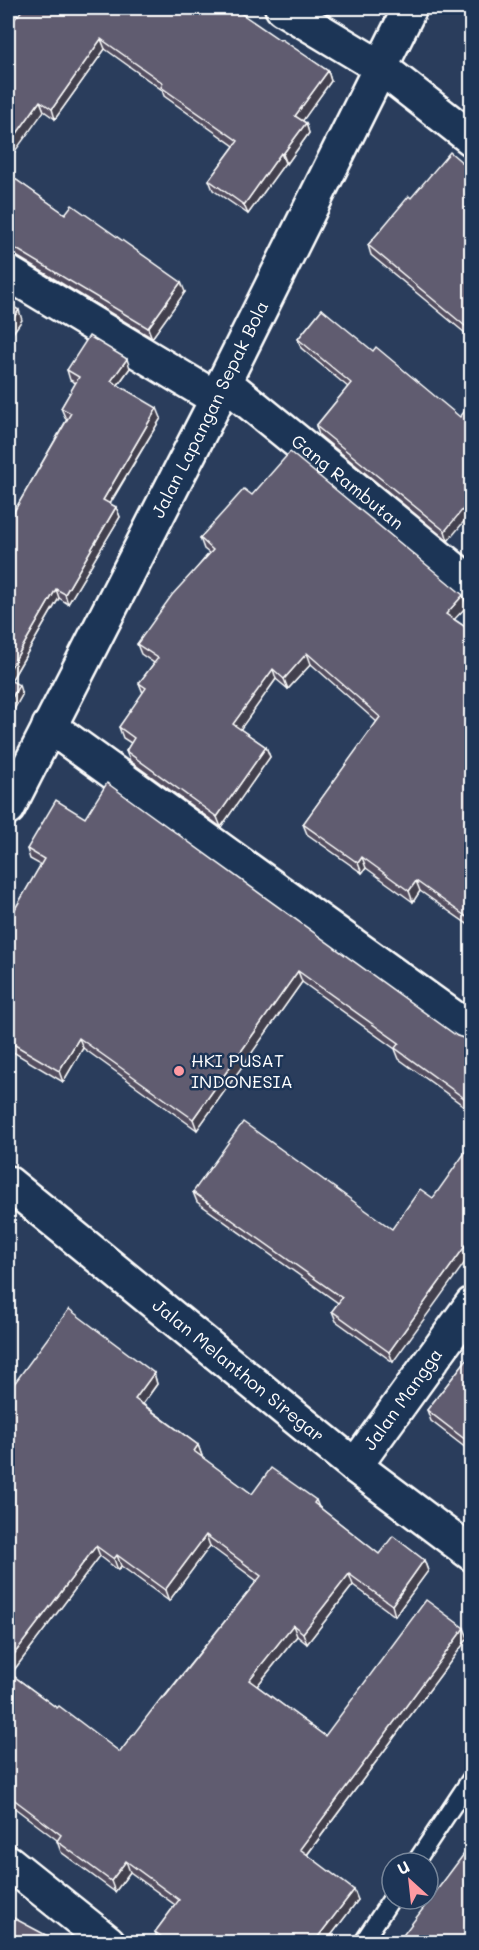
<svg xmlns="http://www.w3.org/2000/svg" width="479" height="1950" font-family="Mali,sans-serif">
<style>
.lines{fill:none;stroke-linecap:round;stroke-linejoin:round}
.service-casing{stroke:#fff;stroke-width:21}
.minor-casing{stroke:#fff;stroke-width:38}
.tertiary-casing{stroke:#fff;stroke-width:38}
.primary-casing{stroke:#fff;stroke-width:38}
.service{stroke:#1d3557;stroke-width:16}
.minor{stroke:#1d3557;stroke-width:33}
.tertiary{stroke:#1d3557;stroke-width:33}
.primary{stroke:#1d3557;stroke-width:33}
.wall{fill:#534e5f;stroke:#fff;stroke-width:1.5;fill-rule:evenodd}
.shaded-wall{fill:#43404e;stroke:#fff;stroke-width:1.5}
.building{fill:#605b6f;stroke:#fff;stroke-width:1.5}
.poi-dot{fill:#ff9aa2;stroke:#1d3557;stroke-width:2}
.labels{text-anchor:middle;stroke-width:5;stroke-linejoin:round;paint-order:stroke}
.street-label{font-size:18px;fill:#fff;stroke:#1d3557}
.poi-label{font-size:18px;fill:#fff;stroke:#1d3557;text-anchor:start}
</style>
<rect width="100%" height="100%" fill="#2a3d5c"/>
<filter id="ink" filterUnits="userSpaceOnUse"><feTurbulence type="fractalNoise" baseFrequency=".0167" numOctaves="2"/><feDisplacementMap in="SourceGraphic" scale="12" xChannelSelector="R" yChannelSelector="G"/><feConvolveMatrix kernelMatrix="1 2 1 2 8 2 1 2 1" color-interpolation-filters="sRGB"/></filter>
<g filter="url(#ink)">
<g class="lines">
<g class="service-casing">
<g id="service">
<path d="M415,1863L472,1777"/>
<path d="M363,1942L392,1898"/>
</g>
</g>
<g class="minor-casing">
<g id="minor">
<path d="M282,8L380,67L472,139"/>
<path d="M8,14L12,8"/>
<path d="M8,273L217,399"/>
<path id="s1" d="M224,382L472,584"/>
<path d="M49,726L472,1031"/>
<path id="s2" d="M355,1466L472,1304"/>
<path d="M8,1862L108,1942"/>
</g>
</g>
<g class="tertiary-casing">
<g id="tertiary">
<path id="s3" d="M8,808L217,399L224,382L410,8"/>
</g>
</g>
<g class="primary-casing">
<g id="primary">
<path id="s4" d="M8,1183L355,1466L472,1554"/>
</g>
</g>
<use href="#service" class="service"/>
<use href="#minor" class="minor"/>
<use href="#tertiary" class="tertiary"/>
<use href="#primary" class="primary"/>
</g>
<g class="wall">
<path d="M8,22L280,40L328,71L331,81L302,121L306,123L309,133L287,164L285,163L248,214L213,190L209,180L234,146L164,96L162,90L105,49L55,119L44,111Z"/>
<path d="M471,170V338L371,255L368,245L411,198Z"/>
<path d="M8,174L65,214L185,292L152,338L8,251Z"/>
<path d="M322,309L471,508L448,541L319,435L316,426L348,387L301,348L298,339Z"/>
<path d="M130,368L118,385L161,418L110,504L116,507L120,517L68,604L59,598L11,681L22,695L8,720V522L67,419L65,417L61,408L76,383L70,380L67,370Z"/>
<path d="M252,495L467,606L454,619L471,631V933L470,926L420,891L413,902L366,868L362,873L307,834L303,824L377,722L311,664L288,689L276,679L240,729L266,747L270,757L221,827L130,761L126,751L131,743L123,738L119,727L143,693L139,683L154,663L141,654L137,644L209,553L204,549L200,538Z"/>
<path d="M85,818L457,1036L466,1039L471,1038V1111L399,1059L395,1049L302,982L197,1130L83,1048L63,1082L10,1050L8,1055V921L41,865L30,859L27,849Z"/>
<path d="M193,1192L392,1229L433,1198L393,1362L336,1321L332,1311L338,1303L197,1202Z"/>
<path d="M471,1354V1452L431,1421L427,1410Z"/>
<path d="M154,1373L157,1384L143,1404L198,1445L202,1456L201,1457L252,1494L316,1500L319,1507L379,1554L424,1560L428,1571L395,1616L353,1585L307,1644L297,1636L257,1686L325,1736L468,1638L307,1855L358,1900L326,1942H159L155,1932L175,1905L130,1872L115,1892L61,1852L57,1841V1840L8,1803V1392ZM210,1546L257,1581L120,1752L57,1708L11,1674L100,1556L118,1570L121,1566L169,1601Z"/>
</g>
<g class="shaded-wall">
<path d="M101,39L105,49L55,119L52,109Z"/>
<path d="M328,71L331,81L299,126L295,116Z"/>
<path d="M40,101L44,111L8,161V146Z"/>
<path d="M306,123L309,133L287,164L283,154Z"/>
<path d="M281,153L285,163L248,214L244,205Z"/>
<path d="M181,282L185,292L152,338L148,328Z"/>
<path d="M19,310L22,320L8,340V325Z"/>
<path d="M127,359L130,368L114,390L111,381Z"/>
<path d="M157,408L161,418L106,509L103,500Z"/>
<path d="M471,494V513L448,541L445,531Z"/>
<path d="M116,507L120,517L68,604L65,594Z"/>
<path d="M56,589L59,598L8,686V672Z"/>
<path d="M463,595L467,606L450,624L446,614Z"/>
<path d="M307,653L311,664L288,689L284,679Z"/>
<path d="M273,669L276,679L237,734L233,724Z"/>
<path d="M19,685L22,695L8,720V705Z"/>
<path d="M266,747L270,757L221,827L217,817Z"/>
<path d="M362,857L366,868L362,873L358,863Z"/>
<path d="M416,881L420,891L413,902L409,891Z"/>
<path d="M298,971L302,982L197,1130L193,1119Z"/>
<path d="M79,1038L83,1048L63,1082L59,1071Z"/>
<path d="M8,1043L10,1050L8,1055Z"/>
<path d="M471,1238V1254L393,1362L389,1352Z"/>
<path d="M154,1373L157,1384L139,1409L135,1399Z"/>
<path d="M198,1445L202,1456L198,1462L194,1451Z"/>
<path d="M206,1535L210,1546L169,1601L165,1590Z"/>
<path d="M96,1546L100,1556L8,1678V1662Z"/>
<path d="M117,1555L121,1566L118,1570L114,1559Z"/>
<path d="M424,1560L428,1571L395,1616L392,1605Z"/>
<path d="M349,1574L353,1585L307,1644L303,1633Z"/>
<path d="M293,1625L297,1636L253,1691L249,1680Z"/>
<path d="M464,1628L468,1638L303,1860L300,1849Z"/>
<path d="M126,1861L130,1872L115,1892L111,1881Z"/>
<path d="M354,1890L358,1900L326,1942H314Z"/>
</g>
<g class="building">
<path d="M24,8H233L280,40L281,39L328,71L295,116L306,123L283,154L281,153L244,205L209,180L238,141L161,87L163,83L101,39L52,109L40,101L8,146V22L13,21Z"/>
<path d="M450,152L471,170V331L368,245L409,196L411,198Z"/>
<path d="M8,174L65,214L72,205L181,282L148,328L8,244Z"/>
<path d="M8,304L19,310L8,325Z"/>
<path d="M322,309L373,351L376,347L460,417L468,407L471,411V494L466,500L469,502L445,531L316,426L351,383L298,339Z"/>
<path d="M89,336L127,359L111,381L157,408L103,500L116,507L65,594L56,589L8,672V522L71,413L61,408L79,377L67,370Z"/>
<path d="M290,452L463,595L446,614L471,631V920L416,881L409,891L362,857L358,863L303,824L380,717L307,653L284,679L273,669L233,724L266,747L217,817L126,751L134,738L119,727L146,688L139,683L158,658L137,644L172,595L213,550L200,538L244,489L252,495Z"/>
<path d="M8,679L19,685L8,705Z"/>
<path d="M107,783L457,1036L466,1039L471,1038V1103L395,1048L399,1043L298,971L193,1119L79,1038L59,1071L8,1041V921L44,859L27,849L56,800L85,818Z"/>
<path d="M243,1122L392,1229L420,1189L433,1198L471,1144V1238L389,1352L332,1311L342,1298L193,1192Z"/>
<path d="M69,1309L154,1373L135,1399L198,1445L194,1451L252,1494L271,1468L316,1500L314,1503L379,1554L393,1536L424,1560L392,1605L349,1574L303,1633L293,1625L249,1680L325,1736L426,1600L464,1628L300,1849L354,1890L314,1942H169L155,1932L179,1900L126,1861L111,1881L57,1841L61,1835L8,1795V1672L57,1708L59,1706L120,1752L162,1697L164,1698L261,1576L206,1535L165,1590L117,1555L114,1559L96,1546L8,1662V1392Z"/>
<path d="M471,1354V1444L427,1410Z"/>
<path d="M470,1846L471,1847V1942H398Z"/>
<path d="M8,1915L59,1942H8Z"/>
</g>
</g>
<circle class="poi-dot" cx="179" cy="1071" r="6"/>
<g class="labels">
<g class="street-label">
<text dy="6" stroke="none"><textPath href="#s3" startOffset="447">Jalan Lapangan Sepak Bola</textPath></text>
<text dy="6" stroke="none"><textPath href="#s1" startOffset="159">Gang Rambutan</textPath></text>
<text dy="6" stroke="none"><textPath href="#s4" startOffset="297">Jalan Melanthon Siregar</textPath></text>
<text dy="6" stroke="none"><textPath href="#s2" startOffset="82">Jalan Mangga</textPath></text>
</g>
<g class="poi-label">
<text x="191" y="1067">HKI PUSAT<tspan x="191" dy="21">INDONESIA</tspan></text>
</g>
</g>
<rect width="479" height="1950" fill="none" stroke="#1d3557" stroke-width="30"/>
<rect x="15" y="15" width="449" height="1920" fill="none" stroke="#fff" stroke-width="2" filter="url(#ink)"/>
<g transform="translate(410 1881) rotate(333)"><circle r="28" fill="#1d3557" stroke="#77869a" stroke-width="1.5"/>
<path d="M0-4.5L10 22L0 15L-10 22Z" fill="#ff9aa2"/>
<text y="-9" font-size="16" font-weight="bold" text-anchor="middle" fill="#ffffff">U</text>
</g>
</svg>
